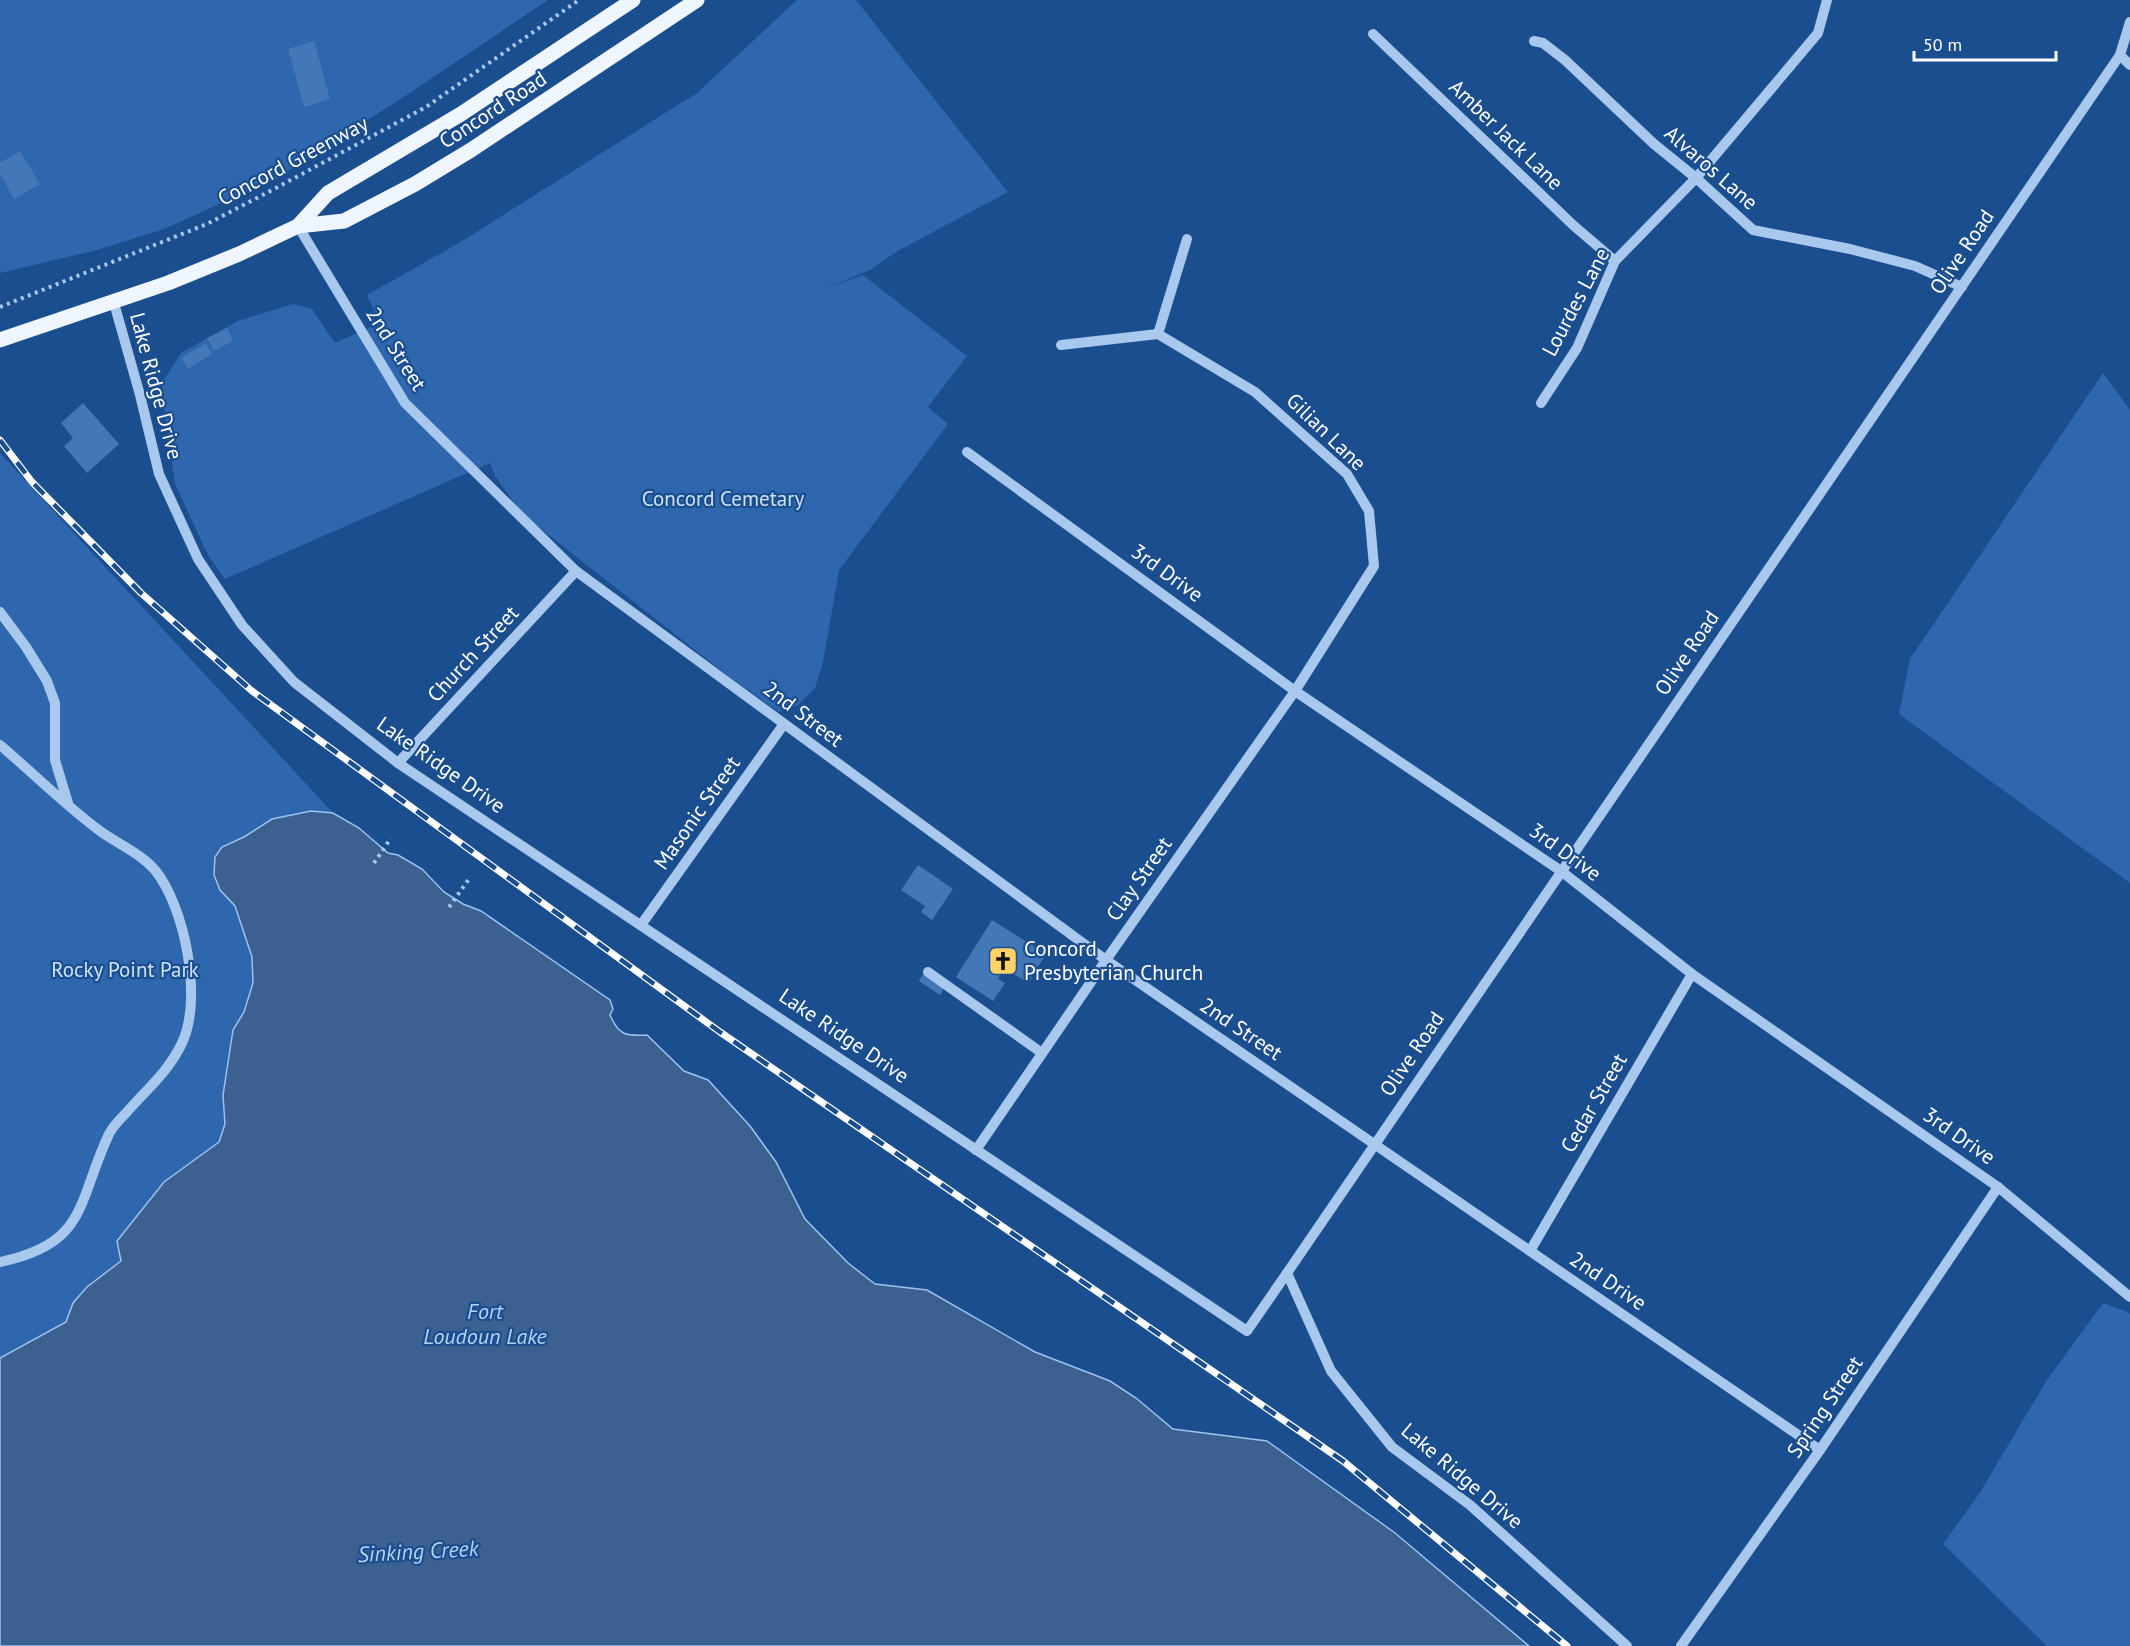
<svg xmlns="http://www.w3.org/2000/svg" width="2130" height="1646" font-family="'PT Sans',sans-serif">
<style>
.green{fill:#2e67ad}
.water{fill:#3c6190;stroke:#9bc3f0;stroke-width:1.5}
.building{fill:#4477b7}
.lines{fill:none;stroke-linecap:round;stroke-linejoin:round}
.path{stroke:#a8c8ee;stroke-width:4;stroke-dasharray:3 4.5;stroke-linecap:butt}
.minor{stroke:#a8c8ee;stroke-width:10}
.major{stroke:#eff6ff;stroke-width:15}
.rail-casing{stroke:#fff;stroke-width:7}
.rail{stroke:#1b4e8f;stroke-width:4.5;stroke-dasharray:14;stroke-linecap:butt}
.labels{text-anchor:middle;stroke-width:4.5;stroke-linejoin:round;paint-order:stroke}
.street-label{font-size:21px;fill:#fff;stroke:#1b4e8f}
.park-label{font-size:21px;fill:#cee2fa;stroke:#1b4e8f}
.poi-label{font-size:21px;fill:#fff;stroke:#1b4e8f;text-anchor:start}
.water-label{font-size:22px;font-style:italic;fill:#b4d2f5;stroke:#1b4e8f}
</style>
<rect width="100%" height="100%" fill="#1b4e8f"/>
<g class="green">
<path d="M0,0H548L405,96L279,177L164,229L97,250L0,273Z"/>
<path d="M797,0H856L1008,192L896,252L870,270L825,289L863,275L967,356L928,407L948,424L839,570L823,662L815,688L797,706L779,712L727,675L523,515L495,476L490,463L225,579L208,555L175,484L163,401L162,383L181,353L238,321L293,304L312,309L335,343L380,323L367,295L459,243L697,93Z"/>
<path d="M2103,373L2130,410V883L1899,714L1910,659Z"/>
<path d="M0,453L333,813L311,811L294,815L222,847L214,875L220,890L235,906L252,957L253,983L244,1012L233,1030L223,1095L225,1124L219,1142L164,1182L117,1241L122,1261L87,1287L73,1303L67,1322L0,1358Z"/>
<path d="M2103,1303L2125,1311L2130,1314V1646H2047L1943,1544L1979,1494L2047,1380Z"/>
</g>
<path class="water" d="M311,811L333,813L359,828L388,853L398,855L422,869L444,892L463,904L481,911L610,1000L613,1009L610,1015C619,1036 626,1036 647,1035L684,1071L708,1080L750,1126L776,1162L805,1219L848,1263L875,1284L927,1290L1035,1352L1110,1381L1136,1398L1173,1429L1267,1441L1395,1533L1529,1646H0V1358L66,1322L73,1303L87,1287L121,1261L117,1241L164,1182L219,1142L225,1124L223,1095L233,1030L244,1012L253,983L252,957L235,906L220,890L214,875L215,857L222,847L244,837L272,819Z"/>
<g class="building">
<path d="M314,41L330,99L304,107L288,49Z"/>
<path d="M20,151L40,184L14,199L0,174V163Z"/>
<path d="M227,328L233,341L214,351L207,338Z"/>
<path d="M206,343L212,354L188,369L181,358Z"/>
<path d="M83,403L119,444L87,473L64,446L73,438L61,423Z"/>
<path d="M918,865L953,889L932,920L921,912L925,906L901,890Z"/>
<path d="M992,920L1046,954L1028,983L1005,968L998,979L1005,983L993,1001L956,977Z"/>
<path d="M923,974L944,988L940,995L919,981Z"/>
</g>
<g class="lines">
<g class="path">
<path d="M0,307L207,224L276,188L426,107L579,0"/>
<path d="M374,863L391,838"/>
<path d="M449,907L469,879"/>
</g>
<g class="minor">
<path d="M2130,22L2120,55L2130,65"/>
<path d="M1373,34L1573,225L1615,261"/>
<path d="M1534,41L1543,43L1565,60L1654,144L1696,178L1753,230L1850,249L1915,266L1962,287"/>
<path d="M298,226L405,403L576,571L1106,960L1820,1450"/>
<path d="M114,303L140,395L159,474L198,559L242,625L294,682L398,763L1247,1331L1287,1273L1331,1371L1392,1447L1470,1505L1627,1646"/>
<path d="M1158,334L1187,239"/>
<path d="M1541,403L1577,348L1615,261L1696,178L1818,33L1827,0"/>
<path d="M967,452L1295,691L1561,871L1692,974L1998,1187L2130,1297"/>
<path d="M0,612L26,647L47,681L55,703V760L68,803"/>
<path d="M0,745C33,773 65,805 100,831C118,844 140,853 155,870C185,907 203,999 182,1043C169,1071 146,1090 126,1113C120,1119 113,1126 109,1134C77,1202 88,1244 0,1262"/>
<path d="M398,763L576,571"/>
<path d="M641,925L784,724"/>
<path d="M928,972L1042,1053"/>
<path d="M976,1150L1106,960L1295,691L1374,566L1369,511L1347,474L1255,392L1158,334L1061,345"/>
<path d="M1530,1251L1692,974"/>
<path d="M1287,1273L2120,55"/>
<path d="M1681,1646L1820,1450L1998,1187"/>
</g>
<g class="major">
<path d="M298,226L328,193L461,114L633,0"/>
<path d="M0,340L168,283L239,254L298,226L344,221L415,184L471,150L697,0"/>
</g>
<g class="rail-casing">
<path id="rail" d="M0,440L32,482L141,593L252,691L720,1032L1343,1461L1567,1646"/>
</g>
<use href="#rail" class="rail"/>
</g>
<defs>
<g id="church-square" transform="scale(1.5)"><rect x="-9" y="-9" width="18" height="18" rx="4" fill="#ffd265" stroke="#1b4e8f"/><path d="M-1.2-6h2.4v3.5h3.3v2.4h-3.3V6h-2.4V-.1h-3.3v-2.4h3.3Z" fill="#111"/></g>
</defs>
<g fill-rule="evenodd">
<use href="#church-square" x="1003" y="961"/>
</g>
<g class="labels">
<g class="street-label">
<text transform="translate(493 110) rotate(-33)" y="7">Concord Road</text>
<text transform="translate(1506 135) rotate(44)" y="7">Amber Jack Lane</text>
<text transform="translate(293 161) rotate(-28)" y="7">Concord Greenway</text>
<text transform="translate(1711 168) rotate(41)" y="7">Alvaros Lane</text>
<text transform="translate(1962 252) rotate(-56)" y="7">Olive Road</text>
<text transform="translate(1576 302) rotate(-62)" y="7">Lourdes Lane</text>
<text transform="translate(396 349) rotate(58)" y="7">2nd Street</text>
<text transform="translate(156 386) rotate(75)" y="7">Lake Ridge Drive</text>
<text transform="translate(1326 432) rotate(44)" y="7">Gilian Lane</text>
<text transform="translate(1167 573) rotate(36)" y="7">3rd Drive</text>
<text transform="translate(1687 653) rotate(-56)" y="7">Olive Road</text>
<text transform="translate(473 654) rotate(-47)" y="7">Church Street</text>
<text transform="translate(803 714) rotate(37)" y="7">2nd Street</text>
<text transform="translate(441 765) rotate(35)" y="7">Lake Ridge Drive</text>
<text transform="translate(697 813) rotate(-55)" y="7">Masonic Street</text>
<text transform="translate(1565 852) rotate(36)" y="7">3rd Drive</text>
<text transform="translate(1139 879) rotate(-55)" y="7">Clay Street</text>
<text transform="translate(1241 1029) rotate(34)" y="7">2nd Street</text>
<text transform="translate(844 1036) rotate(34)" y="7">Lake Ridge Drive</text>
<text transform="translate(1412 1054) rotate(-56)" y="7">Olive Road</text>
<text transform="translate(1594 1103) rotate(-60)" y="7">Cedar Street</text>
<text transform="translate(1959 1136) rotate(35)" y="7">3rd Drive</text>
<text transform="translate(1608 1281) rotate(34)" y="7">2nd Drive</text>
<text transform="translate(1825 1407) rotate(-56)" y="7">Spring Street</text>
<text transform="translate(1462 1476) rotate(40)" y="7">Lake Ridge Drive</text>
</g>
<g class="park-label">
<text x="723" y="506">Concord Cemetary</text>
<text x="125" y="977">Rocky Point Park</text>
</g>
<g class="poi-label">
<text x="1024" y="956">Concord<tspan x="1024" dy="24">Presbyterian Church</tspan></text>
</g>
<g class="water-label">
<text x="485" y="1319">Fort<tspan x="485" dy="25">Loudoun Lake</tspan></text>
<text transform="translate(418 1551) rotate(-3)" y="8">Sinking Creek</text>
</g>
</g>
<path d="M1914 51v9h142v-9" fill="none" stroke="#ffffff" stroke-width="3"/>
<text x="1923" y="51" font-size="18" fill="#ffffff" stroke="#1b4e8f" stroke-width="4.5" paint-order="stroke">50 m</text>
</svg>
